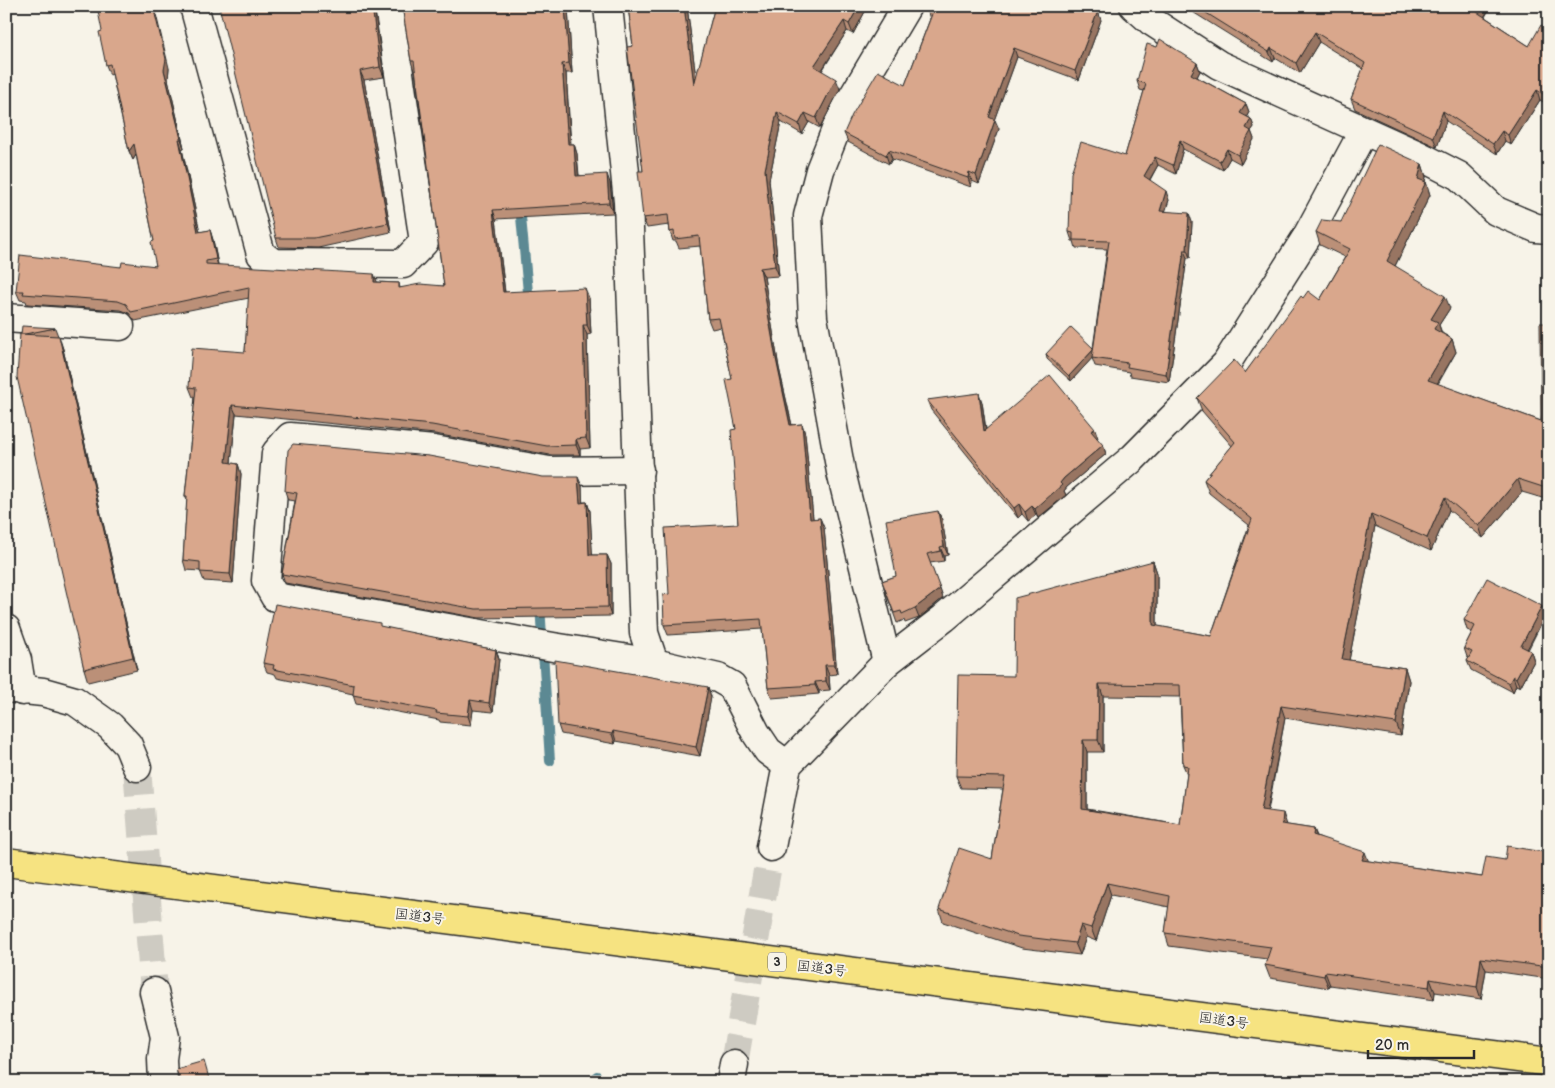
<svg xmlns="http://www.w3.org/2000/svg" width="1555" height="1088" font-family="'Balsamiq Sans','Klee One',sans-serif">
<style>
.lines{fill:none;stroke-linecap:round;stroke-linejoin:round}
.stream{stroke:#5b8993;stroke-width:10}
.minor-tunnel{stroke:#cecbc2;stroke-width:28;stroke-dasharray:28 14;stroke-linecap:butt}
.minor-casing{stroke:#2b2b2b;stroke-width:31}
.trunk-casing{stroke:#2b2b2b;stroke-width:31}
.minor{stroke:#f7f3e8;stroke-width:28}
.trunk{stroke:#f6e381;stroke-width:28}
.wall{fill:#bb9078;stroke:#2b2b2b;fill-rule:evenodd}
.shaded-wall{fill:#987562;stroke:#2b2b2b}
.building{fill:#d9a78c;stroke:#2b2b2b;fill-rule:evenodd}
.labels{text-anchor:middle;stroke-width:4;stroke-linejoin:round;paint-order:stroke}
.shield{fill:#f7f3e8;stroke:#686764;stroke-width:1}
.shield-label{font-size:12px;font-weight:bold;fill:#2b2b2b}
.street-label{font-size:14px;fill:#2b2b2b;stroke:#f7f3e8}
</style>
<rect width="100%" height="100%" fill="#f7f3e8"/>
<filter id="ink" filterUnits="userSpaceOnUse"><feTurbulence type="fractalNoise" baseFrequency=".02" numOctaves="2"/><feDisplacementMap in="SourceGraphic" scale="10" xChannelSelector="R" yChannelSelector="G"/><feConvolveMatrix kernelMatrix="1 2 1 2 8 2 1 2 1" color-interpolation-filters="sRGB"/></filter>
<g filter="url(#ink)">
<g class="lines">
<g class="stream">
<path d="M520,206L529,303"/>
<path d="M540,605L550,761"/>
<path d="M597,1076L598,1082"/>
</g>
<g class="minor-tunnel">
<path d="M137,767L154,992"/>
<path d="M734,1064L771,847"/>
</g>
<g class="minor-casing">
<g id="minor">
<path d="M194,6L261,254L273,263L403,264L424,242L389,6"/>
<path d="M608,6L628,202L644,633L654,663"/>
<path d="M1134,6L1151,21L1219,65L1418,155L1459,176L1496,211L1536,228L1549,229"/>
<path d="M6,318L120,326"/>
<path d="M639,470L549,471L434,450L290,437L276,453L266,581L275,597L553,647L654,663L718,678L732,686L756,733L768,751L787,765L771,847"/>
<path d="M6,629L17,660L22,691"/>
<path d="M887,662L841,472L813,318L808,216L820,170L841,117L907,6"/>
<path d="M6,688L43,692L75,701L110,726L128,745L137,767"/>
<path d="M787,765L887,662L944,618L1133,458L1226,364L1306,238L1363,132"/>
<path d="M154,992L165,1037L162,1059L163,1082"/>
<path d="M731,1082L734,1064"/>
</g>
</g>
<g class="trunk-casing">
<path id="trunk" d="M6,862L1549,1062"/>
</g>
<use href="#minor" class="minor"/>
<use href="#trunk" class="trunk"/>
</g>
<g class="wall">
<path d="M374,6L384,77L364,80L391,232L318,248L279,247L276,238Z"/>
<path d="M402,6H570V8H568L572,73H566L571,144H574L577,154L579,175L610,183L613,213L496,219L505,292L589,298L591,334L587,335L590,448L580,449V455H550L435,434L236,414L231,463L238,464L241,474L233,583L204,581L200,571L186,570L183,560L187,500L185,496L195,397H193L189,387L245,352L249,298L135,321L129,313L121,310L27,304L26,301L20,300L16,291L121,267L156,266L154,241L136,155L133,160L129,151L112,74L110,75L106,65L102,31L169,68L168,79L184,148L182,149L200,232L210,230L213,240L218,265L377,282L399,283L400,288L444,286L415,71H414L411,61Z"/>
<path d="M628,6H687L696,79L715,6H868L853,34L847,31L822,71L840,89L820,128L809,122L802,134L781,122L769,180L779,276L764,277L779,368L792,425L802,424L805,434L813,519L820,518L824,528L837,674L829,675L830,690L819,691V694L772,698L768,688L762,629L668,635L664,625L669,594L738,524L736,429L732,379L721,327L712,329L708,319L700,246L679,248L676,241H673L670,232L669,225L647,228L643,218V171L633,46Z"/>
<path d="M1183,6H1491L1485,17L1529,46L1549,30V105L1540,100L1511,145L1505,141L1497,154L1446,121L1437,147L1355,109L1351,99L1363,69L1319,42L1300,73L1275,58L1273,62Z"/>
<path d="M927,10L1101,20L1079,80L1017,57L994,120L999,129L979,184L972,181L971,187L892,159L889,164L848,142L844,133L905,85L930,19Z"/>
<path d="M1197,63L1200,71L1197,77L1246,104L1249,112L1247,116L1251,119L1254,127L1251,131L1254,139L1241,164L1230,158L1223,170L1183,149L1176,174L1158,165L1150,180L1169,200L1165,211L1192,222L1190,258H1187L1169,382L1130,376L1129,372L1095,366L1092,358L1071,381L1047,359L1046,354L1093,348L1107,249L1076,248L1074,241H1072L1069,232L1125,156L1144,91L1140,90L1137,81Z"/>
<path d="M1422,164L1426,177L1425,182H1426L1430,195L1395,266L1450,308L1439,325L1442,333L1452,339L1456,352L1438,384L1541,421L1549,323V500L1522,492L1483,538L1449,510L1431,551L1375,526L1349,660L1405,668L1409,681L1401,736L1285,718L1268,811L1287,825L1314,829L1317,836L1368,861L1482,877L1505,860L1549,853V979L1486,970L1481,999L1435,992L1434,1000L1330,985L1329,988L1270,978L1265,965L1267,959L1169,946L1165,933L1169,907L1111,895L1096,941L1086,937L1080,955L1022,948L943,922L939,909L992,859L1003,789L961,788L956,776L1014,676L1153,561L1157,573V626L1211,636L1249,525L1209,493L1204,480L1232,446L1202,411L1197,398L1245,373L1303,298L1320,300L1345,257L1320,245L1316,232L1341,222ZM1103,696L1180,697L1183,765L1187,774L1180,825L1087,809V752H1103Z"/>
<path d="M55,328L63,349L137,670L88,682L84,669L20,334Z"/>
<path d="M927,400L982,402L986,429L1098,438L1097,439L1103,445L1106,454L1067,487L1064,491L1066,495L1038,518L1036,515L1028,521L1022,514L1018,518L931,410Z"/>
<path d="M582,486V502H587L590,511L592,555H607L611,564V616L479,618L285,583L282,574L295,501L288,500L285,491Z"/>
<path d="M938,511L942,520L948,555L944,556V561L930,563L943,598L919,618L905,623L904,620L897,623L882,581L896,576Z"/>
<path d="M1545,616L1528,650L1531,651L1534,661L1520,687L1516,685L1513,692L1471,670L1467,661L1469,658L1467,657L1464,648L1472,632L1467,630L1464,620Z"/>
<path d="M381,627L496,650L499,659L493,712L473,710L471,725L440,722L439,720L356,704L353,695V694L277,678L275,674L267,672L263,663Z"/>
<path d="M708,687L711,697L700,756L616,741L615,744L561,734L558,725Z"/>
</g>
<g class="shaded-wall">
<path d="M153,6H154L169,68L168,79L184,148L181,139L164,70Z"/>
<path d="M372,6H374L384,77L380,67Z"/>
<path d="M565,6H567L568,8L572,73L569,63Z"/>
<path d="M684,6H687L698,95L694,85Z"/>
<path d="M859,6H868L853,34L849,24Z"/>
<path d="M1481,6H1491L1481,22L1477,12Z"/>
<path d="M1098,11L1101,20L1079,80L1075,71Z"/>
<path d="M844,21L847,31L818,76L814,66Z"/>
<path d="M1315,32L1319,42L1300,73L1296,63Z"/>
<path d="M1014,48L1017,57L992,126L989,117Z"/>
<path d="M1271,48L1275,58L1273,62L1269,52Z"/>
<path d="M1197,63L1200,71L1194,83L1191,74Z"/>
<path d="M562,64L566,73L571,154L568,144Z"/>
<path d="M360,71L364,80L391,232L388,223Z"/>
<path d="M836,79L840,89L820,128L816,118Z"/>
<path d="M1537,90L1540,100L1511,145L1508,135Z"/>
<path d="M1246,104L1249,112L1244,122L1240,113Z"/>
<path d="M1443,111L1446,121L1437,147L1433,137Z"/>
<path d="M777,112L781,122L769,180L779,276L775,266L765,170Z"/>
<path d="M805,113L809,122L802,134L799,124Z"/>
<path d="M1251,119L1254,127L1251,131L1254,139L1241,164L1238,155L1246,128Z"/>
<path d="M995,120L999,129L979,184L976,175Z"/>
<path d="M1502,131L1505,141L1497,154L1493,144Z"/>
<path d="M179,139L182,149L202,242L198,232Z"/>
<path d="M1180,140L1183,149L1176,174L1173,165Z"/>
<path d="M134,144L137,153L133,160L129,151Z"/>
<path d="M574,144L577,154L579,185L576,176Z"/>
<path d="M1227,149L1230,158L1223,170L1220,161Z"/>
<path d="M889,150L892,159L889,164L886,155Z"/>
<path d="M1155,157L1158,165L1147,184L1144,176Z"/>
<path d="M1422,164L1426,177L1423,188L1426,182L1430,195L1391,274L1387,261L1418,179Z"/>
<path d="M969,172L972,181L971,187L968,178Z"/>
<path d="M607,174L610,183L613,213L609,203Z"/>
<path d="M1166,191L1169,200L1163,219L1160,211Z"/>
<path d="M493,210L496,219L506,302L503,292Z"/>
<path d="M1189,213L1192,222L1190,258L1187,250Z"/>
<path d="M210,230L213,240L219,269L216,259Z"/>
<path d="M1184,250L1187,258L1169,382L1166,374Z"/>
<path d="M760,268L764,277L779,368L794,435L790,425L776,359Z"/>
<path d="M374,274L378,284L374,282Z"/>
<path d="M585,288L589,298L591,334L587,325Z"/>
<path d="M1445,296L1450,308L1439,325L1442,335L1439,341L1431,319Z"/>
<path d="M583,325L587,335L590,448L586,438Z"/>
<path d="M59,336L63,349L137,670L133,657Z"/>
<path d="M1452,339L1456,352L1432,392L1428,380Z"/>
<path d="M1094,349L1096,354L1071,381L1069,376Z"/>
<path d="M979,393L982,402L987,440L984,431Z"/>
<path d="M232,405L236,414L230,472L226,462Z"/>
<path d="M802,424L805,434L814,529L810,519Z"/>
<path d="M1095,429L1098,438L1094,441L1091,431Z"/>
<path d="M576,439L580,449V455L576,445Z"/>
<path d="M1103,445L1106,454L1067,487L1064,491L1066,495L1038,518L1035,509L1060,483L1064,478Z"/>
<path d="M238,464L241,474L233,583L230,574Z"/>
<path d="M578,477L582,486L583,512L580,503Z"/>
<path d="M1518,479L1522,492L1483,538L1479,526Z"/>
<path d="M1445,497L1449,510L1431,551L1427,538Z"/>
<path d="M587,502L590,511L593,564L589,555Z"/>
<path d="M1019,504L1022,514L1018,518L1014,508Z"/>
<path d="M1032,506L1036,515L1028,521L1025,512Z"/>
<path d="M938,511L942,520L948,555L944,546Z"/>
<path d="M1371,514L1375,526L1347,671L1342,659Z"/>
<path d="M820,518L824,528L837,674L834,665Z"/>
<path d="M940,547L944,556V561L941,551Z"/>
<path d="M607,555L611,564V616L608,607Z"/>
<path d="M1153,561L1157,573V638L1153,625Z"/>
<path d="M940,589L943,598L919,618L915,608Z"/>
<path d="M1542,606L1545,616L1524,655L1521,646Z"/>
<path d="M496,650L499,659L493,712L489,703Z"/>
<path d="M1531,651L1534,661L1520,687L1516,678Z"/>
<path d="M825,665L829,675L830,690L826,681Z"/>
<path d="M1405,668L1409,681L1401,736L1396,723Z"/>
<path d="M1513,676L1516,685L1513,692L1509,683Z"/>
<path d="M815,682L819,691V694L815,685Z"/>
<path d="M1099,684L1103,696V752L1098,740Z"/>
<path d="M708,687L711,697L700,756L696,747Z"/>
<path d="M470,700L473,710L471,725L468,716Z"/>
<path d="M1281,706L1285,718L1265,822L1261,810Z"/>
<path d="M613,731L616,741L615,744L612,734Z"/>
<path d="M1083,740L1087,752V821L1082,809Z"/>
<path d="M1283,813L1287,825L1282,824Z"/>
<path d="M1314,829L1318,841L1313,835Z"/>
<path d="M1365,852L1370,865L1362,860Z"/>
<path d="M1107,883L1111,895L1096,941L1091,928Z"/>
<path d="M1081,925L1086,937L1080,955L1075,943Z"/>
<path d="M1481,958L1486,970L1481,999L1477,987Z"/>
<path d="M1325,972L1330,985L1329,988L1324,976Z"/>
<path d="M1430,979L1435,992L1434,1000L1429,987Z"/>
</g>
<g class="building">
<path d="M97,6H153L166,59L164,70L181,139H179L198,232L210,230L216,259L206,261V264L374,274V282L399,283V288L420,284L444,286L414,61H411L402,6H565L569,63L562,64L568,144H574L576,176L607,174L609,203L493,210L503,292L585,288L587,325H583L586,438L576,439V445L547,446L432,425L232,405L226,462L238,464L230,574L200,572V562L183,560L187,496H185L196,388L189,387L192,348L245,352L249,287L131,312L126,304L118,301L23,294L24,291H16L20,255L121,267L122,262L156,266L151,242L154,241L134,144L129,151L110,64L106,65L99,32L102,31Z"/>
<path d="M219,6H372L380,67L360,71L388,223L314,238H276Z"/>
<path d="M628,6H684L694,85L715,6H859L849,24L844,21L814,66L836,79L816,118L805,113L799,124L777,112L765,170L775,266L760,268L776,359L790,425L802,424L810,519L820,518L834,665H825L826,681L815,682V685L768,688L761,619L664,625L663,595L669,594L665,528L738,524L731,430L736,429L726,380L732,379L719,318L708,319L699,236L675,239L674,231L670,232L668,215L643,218L638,171H643L627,47L633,46Z"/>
<path d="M929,6H1086L1098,11L1075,71L1014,48L989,117L995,120L976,175L969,172L968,178L889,150L886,155L844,133L852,115L878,71L905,85L932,14L927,10Z"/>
<path d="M1195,6H1481L1477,12L1529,46L1541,25L1549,30V98L1537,90L1508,135L1502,131L1493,144L1443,111L1433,137L1351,99L1365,63L1315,32L1296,63L1271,48L1269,52Z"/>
<path d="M1160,39L1197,63L1191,74L1246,104L1240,113L1251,119L1246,128L1251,131L1238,155L1227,149L1220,161L1180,140L1173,165L1155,157L1144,176L1166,191L1160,211L1189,213L1187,250H1184L1166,374L1127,367L1128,363L1092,358L1109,241L1073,240V233L1069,232L1071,173L1081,142L1125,156L1146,84L1137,81L1147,44L1157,47Z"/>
<path d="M1378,144L1422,164L1418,179L1426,182L1387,261L1445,296L1431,319L1438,322L1434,329L1452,339L1428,380L1541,421L1540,323H1549V489L1518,479L1479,526L1445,497L1427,538L1371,514L1342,659L1405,668L1396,723L1281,706L1261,810L1283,813L1282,824L1314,829L1313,835L1365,852L1362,860L1482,877L1486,857L1505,860L1507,846L1549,853V967L1481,958L1477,987L1430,979L1429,987L1325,972L1324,976L1265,965L1271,947L1165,933L1170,896L1107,883L1091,928L1081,925L1075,943L1018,936L939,909L959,848L992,859L1005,777L956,776L958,675L1014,676L1015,598L1153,561V625L1211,636L1252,519L1204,480L1235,442L1197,398L1234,360L1245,373L1301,296L1303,298L1308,291L1320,300L1350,249L1316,232L1322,220L1341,222ZM1099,684L1180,685L1183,765L1188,766L1180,825L1082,809L1083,740H1098Z"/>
<path d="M22,326L55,328L25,334H21Z"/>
<path d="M1071,327L1093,348V350L1069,376L1046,354Z"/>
<path d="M20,334L59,336L133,657L84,669L17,377Z"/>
<path d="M1050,375L1095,429L1091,431L1103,445L1064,478L1060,483L1062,485L1035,509L1032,506L1025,512L1019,504L1014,508L927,400L979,393L984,431Z"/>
<path d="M293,444L429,456L543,477H578L580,503L587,502L589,555H607L608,607L476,609L282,574L297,493L285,491L288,450Z"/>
<path d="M938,511L944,546L940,547L941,551L927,554L940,589L915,608L902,614L901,611L894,613L882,581L896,576L886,520Z"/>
<path d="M1487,578L1542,606L1521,646L1531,651L1516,678L1513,676L1509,683L1467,661L1472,652L1464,648L1475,626L1464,620Z"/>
<path d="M275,604L380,623V626L496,650L489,703L470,700L468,716L436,713L437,711L353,695L354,685L273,669L274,665L263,663Z"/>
<path d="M555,660L708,687L696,747L613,731L612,734L558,725Z"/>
<path d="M204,1061L210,1082H180L176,1069Z"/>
<path d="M231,1079L232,1082H223Z"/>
</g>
</g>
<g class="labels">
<rect class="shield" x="768" y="952.5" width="18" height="19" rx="4"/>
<g class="shield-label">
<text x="777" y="966">3</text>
</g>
<g class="street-label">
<text transform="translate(420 916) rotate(7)" y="5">国道3号</text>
<text transform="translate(822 968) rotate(7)" y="5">国道3号</text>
<text transform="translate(1224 1020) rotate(8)" y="5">国道3号</text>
</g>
</g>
<rect width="1555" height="1088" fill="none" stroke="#f7f3e8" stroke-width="25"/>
<rect x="12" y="12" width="1530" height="1063" fill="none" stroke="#2b2b2b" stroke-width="2" filter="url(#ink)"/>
<path d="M1368 1050v8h106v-8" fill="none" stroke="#2b2b2b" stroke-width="2.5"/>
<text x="1375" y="1050" font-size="15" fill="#2b2b2b" stroke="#f7f3e8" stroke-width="4" paint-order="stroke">20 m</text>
</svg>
